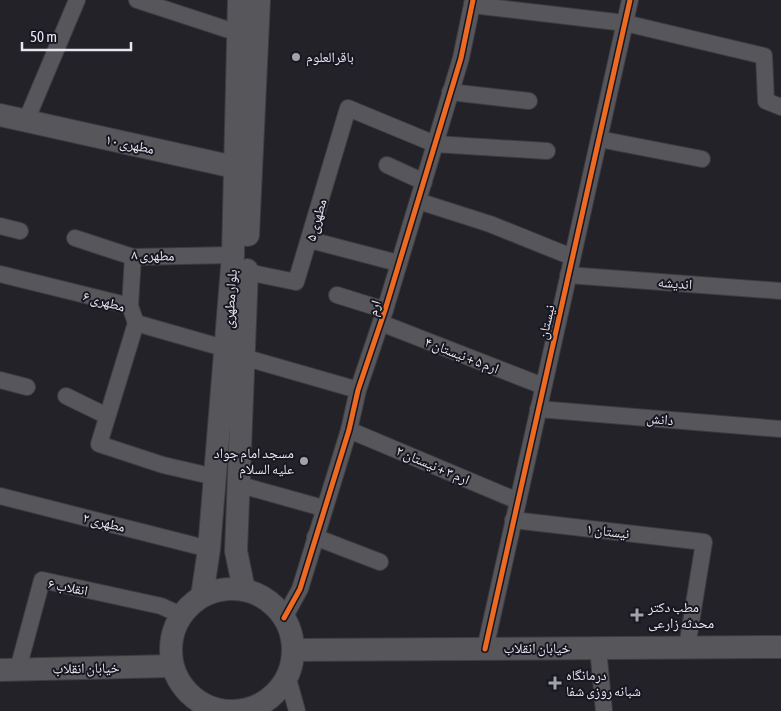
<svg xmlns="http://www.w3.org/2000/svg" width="781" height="711" font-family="'Asap Condensed','Noto Naskh Arabic',sans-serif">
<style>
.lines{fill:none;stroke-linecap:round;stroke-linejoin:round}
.street-casing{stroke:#3c3c41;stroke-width:18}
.secondary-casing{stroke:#3c3c41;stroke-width:24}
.street{stroke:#57575b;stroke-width:16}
.secondary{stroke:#57575b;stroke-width:22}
.cycleway-casing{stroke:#171621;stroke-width:8}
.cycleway{stroke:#ed6a23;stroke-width:5}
.poi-dot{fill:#a2a2a9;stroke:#171621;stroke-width:2}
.labels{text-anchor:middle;stroke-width:4;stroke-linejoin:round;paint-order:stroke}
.poi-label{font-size:14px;fill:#e7e7ef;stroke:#171621;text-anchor:start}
.street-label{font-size:14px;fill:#e7e7ef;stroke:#171621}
</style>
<rect width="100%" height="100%" fill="#222228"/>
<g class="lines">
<g class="street-casing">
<g id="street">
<path d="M137,0L238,33"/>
<path d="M472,5L625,23L764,56L766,101L781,107"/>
<path d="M450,92L529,101"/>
<path d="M26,121L77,0"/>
<path d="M599,139L702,159"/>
<path d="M387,165L424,182"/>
<path d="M418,201L490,224L572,257"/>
<path d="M0,226L20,231"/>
<path d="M75,238L133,257L233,255"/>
<path d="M310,240L398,263"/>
<path d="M247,272L296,282L348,108L435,144L547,151"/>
<path d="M0,274L130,306L136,323L227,349"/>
<path d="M568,275L781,291"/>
<path d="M337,295L385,310"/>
<path d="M130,306L133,257"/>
<path d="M136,323L99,444L163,465L215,477"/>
<path d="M381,323L543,386"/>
<path d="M243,357L358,390"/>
<path d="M0,380L27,387"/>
<path d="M66,396L107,416"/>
<path d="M538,409L781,429"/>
<path d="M349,430L518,501"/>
<path d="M237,484L323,508"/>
<path d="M0,496L209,549"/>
<path d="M513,520L704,542L687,647"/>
<path d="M315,537L380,562"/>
<path d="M284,618L300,589L349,430L358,390L385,310L461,58L473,0"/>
<path d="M598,648L604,711"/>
<path d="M485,649L630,0"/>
<path d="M18,669L42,580L161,606L181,615"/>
<path d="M287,675L297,711"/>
</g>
</g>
<g class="secondary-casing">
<g id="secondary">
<path d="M0,115L234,167"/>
<path d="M248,235L259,0"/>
<circle cx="232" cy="650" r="61"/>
<path d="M244,590L236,551L247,270"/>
<path d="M202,596L209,549L233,255L239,0"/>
<path d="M293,650L781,647"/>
<path d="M0,670L172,666"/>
</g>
</g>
<use href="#street" class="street"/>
<use href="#secondary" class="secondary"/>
<g class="cycleway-casing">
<g id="cycleway">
<path d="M284,618L300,589L349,430L358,390L385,310L461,58L473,0"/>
<path d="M485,649L630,0"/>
</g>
</g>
<use href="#cycleway" class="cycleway"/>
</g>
<g class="poi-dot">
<circle cx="296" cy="57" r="5"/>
<circle cx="304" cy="461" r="5"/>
<path d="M634.5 607.5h5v5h5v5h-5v5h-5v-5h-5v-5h5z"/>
<path d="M552.5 675.5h5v5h5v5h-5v5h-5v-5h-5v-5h5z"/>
</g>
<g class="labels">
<g class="poi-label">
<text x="306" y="62">باقرالعلوم</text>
<text x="294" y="458" text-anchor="end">مسجد امام جواد<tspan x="294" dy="16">علیه السلام</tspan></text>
<text x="648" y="612">مطب دکتر<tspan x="648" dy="16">محدثه زارعی</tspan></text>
<text x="566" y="680">درمانگاه<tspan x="566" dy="16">شبانه روزی شفا</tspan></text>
</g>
<g class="street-label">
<text transform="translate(130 144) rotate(12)" y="5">مطهری ۱۰</text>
<text transform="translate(316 220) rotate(-74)" y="5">مطهری ۵</text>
<text transform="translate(153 255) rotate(2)" y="5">مطهری ۸</text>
<text transform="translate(675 283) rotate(4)" y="5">اندیشه</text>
<text transform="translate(230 299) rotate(-86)" y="5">بلوار مطهری</text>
<text transform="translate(104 301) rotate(16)" y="5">مطهری ۶</text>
<text transform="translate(374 308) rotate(-73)" y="5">ارم</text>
<text transform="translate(546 322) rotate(-77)" y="5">نیستان</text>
<text transform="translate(462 355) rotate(21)" y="5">ارم ۵ + نیستان ۴</text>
<text transform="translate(660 419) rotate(5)" y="5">دانش</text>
<text transform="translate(433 465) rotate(23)" y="5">ارم ۳ + نیستان ۲</text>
<text transform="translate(104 522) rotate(14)" y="5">مطهری ۲</text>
<text transform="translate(608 531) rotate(7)" y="5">نیستان ۱</text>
<text transform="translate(68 587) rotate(11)" y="5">انقلاب ۶</text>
<text x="537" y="653">خیابان انقلاب</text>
<text transform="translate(86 668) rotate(-1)" y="5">خیابان انقلاب</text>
</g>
</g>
<path d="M22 42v8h109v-8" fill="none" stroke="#e7e7ef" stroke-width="2.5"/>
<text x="30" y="42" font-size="15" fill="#e7e7ef" stroke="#171621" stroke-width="4" paint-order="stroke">50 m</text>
</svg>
